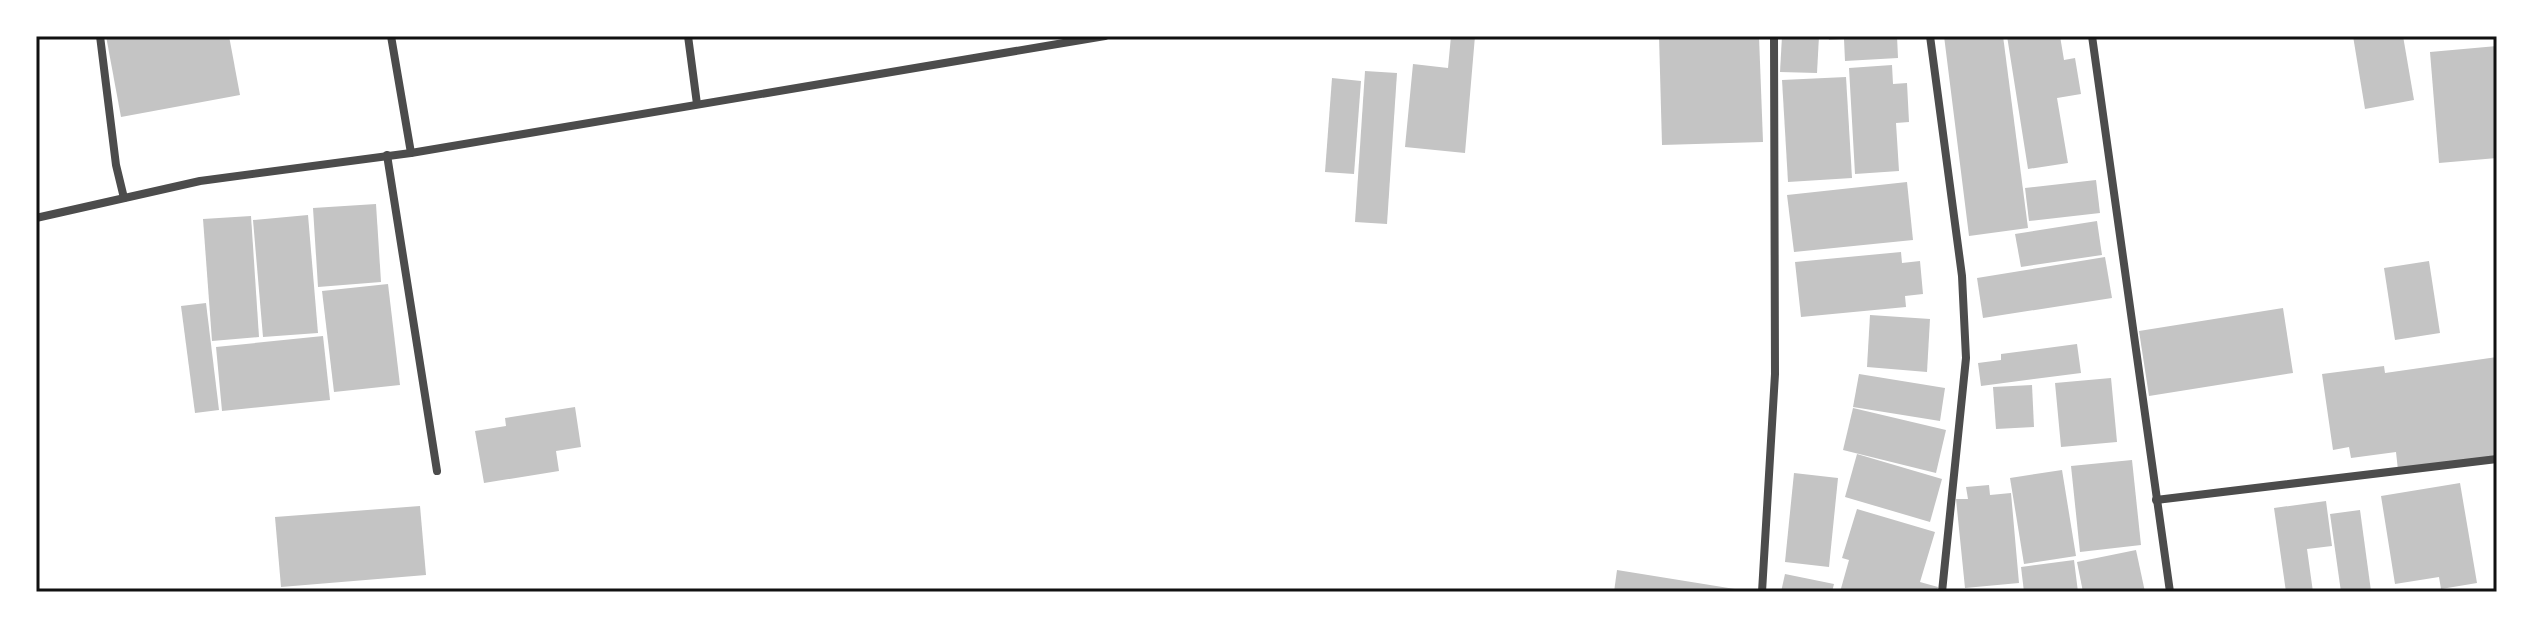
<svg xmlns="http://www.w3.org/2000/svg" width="2533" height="628" font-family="Manrope,sans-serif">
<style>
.building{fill:#c4c4c4}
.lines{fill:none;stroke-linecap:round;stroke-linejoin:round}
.minor{stroke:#4c4c4c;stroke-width:8}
.neatline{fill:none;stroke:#111;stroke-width:3}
</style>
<rect width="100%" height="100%" fill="#fff"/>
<g class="building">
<path d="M106,36H229L240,95L121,117Z"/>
<path d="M1451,36H1475L1465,153L1405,147L1413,64L1448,68Z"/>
<path d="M1659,36H1759L1763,142L1662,145Z"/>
<path d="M1782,36H1819L1817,73L1780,72Z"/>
<path d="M1828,36H1897L1898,58L1845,61L1844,39L1829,40Z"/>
<path d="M1944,36H2003L2028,228L1969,236Z"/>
<path d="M2007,36H2060L2064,60L2075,58L2081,94L2057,98L2068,163L2028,169Z"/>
<path d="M2353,36H2403L2414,100L2365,109Z"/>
<path d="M2497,46V158L2439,163L2430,52Z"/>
<path d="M1892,65L1893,84L1907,83L1909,122L1896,123L1899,171L1855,174L1849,68Z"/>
<path d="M1365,71L1397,73L1387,224L1355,222Z"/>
<path d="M1846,77L1852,178L1788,182L1782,80Z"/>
<path d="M1332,78L1361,81L1354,174L1325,172Z"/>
<path d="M2096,180L2100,213L2029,221L2025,188Z"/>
<path d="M1907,182L1913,240L1794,252L1787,195Z"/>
<path d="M376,204L381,282L318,287L313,208Z"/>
<path d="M308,215L318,333L263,337L253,220Z"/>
<path d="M251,216L259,337L212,341L203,219Z"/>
<path d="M2097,221L2102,255L2021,267L2015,234Z"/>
<path d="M1901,252L1902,263L1920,261L1923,294L1905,296L1906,307L1801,317L1795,262Z"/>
<path d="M2105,257L2112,298L1983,318L1977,278Z"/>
<path d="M2429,261L2440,333L2395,340L2384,268Z"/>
<path d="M388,284L400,385L334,392L322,291Z"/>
<path d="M206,303L219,410L195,413L181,306Z"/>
<path d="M2283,308L2293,373L2149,396L2139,331Z"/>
<path d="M1870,315L1930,319L1927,372L1867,367Z"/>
<path d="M323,336L330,400L222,411L216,347Z"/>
<path d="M2077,344L2081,373L1981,386L1978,363L2001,360V354Z"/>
<path d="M2497,357V456L2398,470L2396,452L2351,458L2349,447L2333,450L2322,374L2384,366L2385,373Z"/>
<path d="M1859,374L1945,388L1940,421L1853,407Z"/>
<path d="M2111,378L2117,442L2061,447L2055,383Z"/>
<path d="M2032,385L2034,427L1996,429L1993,387Z"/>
<path d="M575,407L581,447L556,451L559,471L484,483L475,431L506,426L505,418Z"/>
<path d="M1853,408L1946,430L1936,473L1843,450Z"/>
<path d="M1857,454L1942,479L1930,522L1845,497Z"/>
<path d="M2132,460L2141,545L2080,552L2071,466Z"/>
<path d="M2062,470L2076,556L2024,564L2010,478Z"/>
<path d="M1794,473L1838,478L1829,567L1785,562Z"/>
<path d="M2460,483L2477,583L2441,589L2439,577L2395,584L2381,496Z"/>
<path d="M1989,485L1990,495L2011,493L2019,583L1965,588L1956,499H1968L1966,487Z"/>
<path d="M2326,501L2332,546L2307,549L2313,592H2286L2274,508Z"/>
<path d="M420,506L426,575L281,587L275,517Z"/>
<path d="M1857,509L1935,532L1920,582L1938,587L1937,592H1840L1849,560L1842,558Z"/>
<path d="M2360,510L2371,591L2341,592L2330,514Z"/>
<path d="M2136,550L2145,592H2083L2077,562Z"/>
<path d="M2074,560L2078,592H2024L2021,567Z"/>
<path d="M1617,570L1741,590V592H1614Z"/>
<path d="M1785,574L1834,584L1832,592H1781Z"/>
</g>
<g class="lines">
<g class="minor">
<path d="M100,36L116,165L124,198"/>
<path d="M391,36L411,153"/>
<path d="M688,36L697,104"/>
<path d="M1930,36L1962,276L1966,358L1942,592"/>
<path d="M2092,36L2170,592"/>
<path d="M387,155L437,471"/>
<path d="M36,218L200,181L411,153L1105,36"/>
<path d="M2156,500L2497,459"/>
<path d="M1762,592L1775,374L1774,36"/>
</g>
</g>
<rect width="2533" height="628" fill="none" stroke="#ffffff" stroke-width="76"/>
<rect x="38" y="38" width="2457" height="552" class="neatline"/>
</svg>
